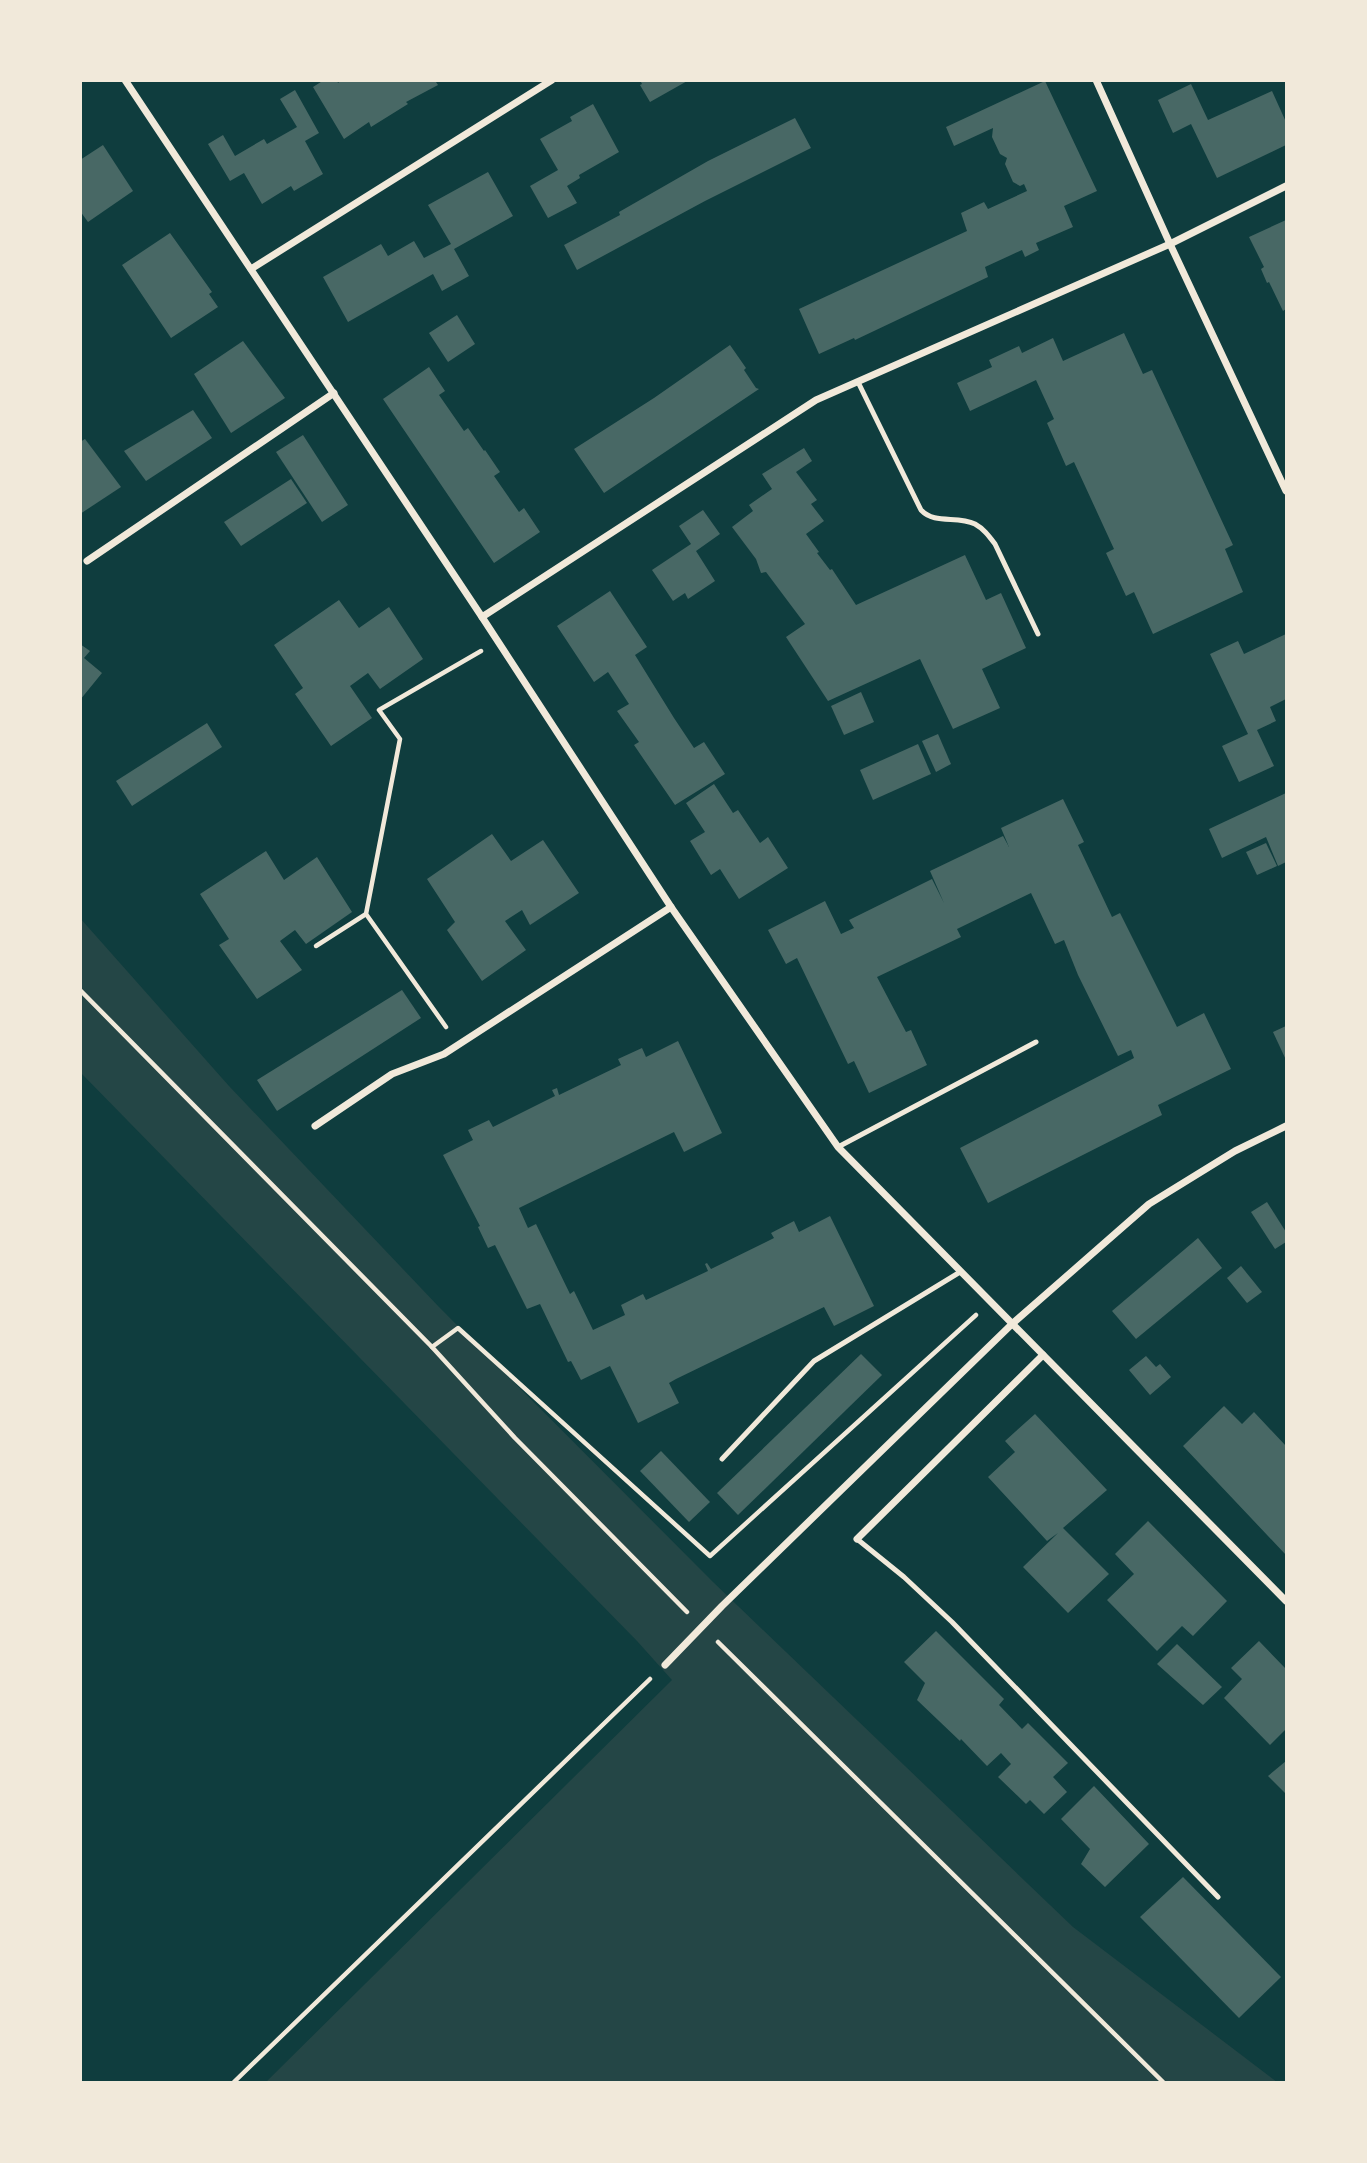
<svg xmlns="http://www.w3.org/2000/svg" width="1367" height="2163" font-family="Roboto,sans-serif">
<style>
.green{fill:#244646}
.building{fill:#486865}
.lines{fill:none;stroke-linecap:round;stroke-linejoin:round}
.path{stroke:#f1e9da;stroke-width:4.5}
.service{stroke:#f1e9da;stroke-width:5}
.minor{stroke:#f1e9da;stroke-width:7}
</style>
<rect width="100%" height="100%" fill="#0f3d3e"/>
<path class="green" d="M80,918L229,1086L439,1307L713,1582L1073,1927L1277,2082H266L672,1680L637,1641L81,1073Z"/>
<g class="building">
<path d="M324,80H337L338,83L341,80H440L436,82L438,85L406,102L408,104L371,127L369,122L344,139L313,87Z"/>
<path d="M640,80H689L650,102L640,85L642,84Z"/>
<path d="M1045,81L1097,191L1064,206L1073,227L1036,243L1039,250L1025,257L1022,250L985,267L988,277L855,340L854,338L819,354L799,309L967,231L961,213L984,202L988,209L1027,191L1024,184L1020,186L1013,182L1005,164L1007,158L1000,154L992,137L993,128L954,146L946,127Z"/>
<path d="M1191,84L1208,120L1272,91L1286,122V145L1217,178L1191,124L1173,133L1158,100Z"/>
<path d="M295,90L319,133L305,141L323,174L294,191L291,186L262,204L244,173L230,181L208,144L223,135L235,156L264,139L267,144L297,127L280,99Z"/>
<path d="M593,104L619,152L579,175L580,178L567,186L577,203L548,218L530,186L558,170L540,139L572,121L570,117Z"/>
<path d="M795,118L811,148L705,201L577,270L564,245L620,215L619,212L708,161Z"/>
<path d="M103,145L133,191L88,222L80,211V160Z"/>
<path d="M488,172L513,216L454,249L469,276L442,291L433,274L348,322L323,277L381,244L388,256L414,241L424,258L451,244L428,205Z"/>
<path d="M1286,220V309L1283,311L1269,282L1267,283L1261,269L1264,267L1249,237Z"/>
<path d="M170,233L212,292L209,294L218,307L171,338L122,265Z"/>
<path d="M457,315L475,344L448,362L429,333Z"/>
<path d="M1124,333L1143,374L1152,370L1233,545L1225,549L1243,592L1153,634L1134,592L1126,596L1106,553L1114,549L1074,462L1066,466L1047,423L1054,419L1036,380L970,411L957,383L992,367L989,360L1019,346L1022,353L1053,338L1063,361Z"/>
<path d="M243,341L285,398L231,433L194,374Z"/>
<path d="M730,345L746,368L744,370L756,388L759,389L604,493L574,449L654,398Z"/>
<path d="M429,367L445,391L439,395L464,431L468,428L484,451L485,450L500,472L494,476L519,512L524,508L540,532L494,563L383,399Z"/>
<path d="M193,410L212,438L146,481L124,451Z"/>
<path d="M303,435L348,505L322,522L276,452Z"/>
<path d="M85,439L121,487L80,514V442Z"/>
<path d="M804,448L812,461L796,472L817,500L811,504L824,521L806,534L819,552L817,553L830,570L832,569L856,605L965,555L986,600L1001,593L1026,648L982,669L1000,708L953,729L920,659L828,701L786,637L805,624L766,572L761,573L756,559L732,527L753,511L749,505L772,489L762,474Z"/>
<path d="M291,479L307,503L241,546L224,522Z"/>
<path d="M703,510L720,534L696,551L715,581L688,599L685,593L673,601L652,570L691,544L679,526Z"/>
<path d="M610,591L647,647L635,655L674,718L694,748L704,742L725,774L675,805L634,745L639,742L617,711L629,704L608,672L594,682L557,626Z"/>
<path d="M339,600L359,628L389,607L423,659L380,689L368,673L350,686L372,718L331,746L295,694L303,688L274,645Z"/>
<path d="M1286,634V699L1270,707L1276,721L1257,730L1274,766L1239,782L1222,746L1248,734L1210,654L1238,641L1244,654Z"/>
<path d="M80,644L90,651L84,658L102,673L80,700Z"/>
<path d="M861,692L874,722L844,735L831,706Z"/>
<path d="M207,723L222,747L132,806L116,781Z"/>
<path d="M938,734L951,764L936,772L922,741Z"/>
<path d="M918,744L931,774L873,800L860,770Z"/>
<path d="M714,784L733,813L738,810L760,843L768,837L788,868L739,899L720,869L711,875L690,841L705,832L686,803Z"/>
<path d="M1286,793V862L1278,866L1266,837L1222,858L1209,829Z"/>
<path d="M1063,799L1084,842L1078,845L1112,917L1120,913L1177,1027L1204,1013L1231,1069L1158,1105L1162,1115L988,1203L960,1148L1134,1058L1131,1050L1118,1056L1078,975L1064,940L1055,944L1031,893L957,929L961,937L877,977L906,1032L911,1030L927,1065L869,1093L854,1061L848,1064L797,958L786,964L768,930L825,901L841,934L854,928L849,920L932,879L944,903L930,871L1003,836L1009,847L1001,828Z"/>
<path d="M492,834L511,861L543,840L579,893L530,925L522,910L505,921L526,950L482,981L447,930L455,922L427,879Z"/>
<path d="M1266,843L1277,866L1257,875L1246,852Z"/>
<path d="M266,851L284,880L317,857L352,912L306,944L295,930L280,941L302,970L257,999L219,945L229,939L200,894Z"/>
<path d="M402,990L421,1018L277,1111L257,1080Z"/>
<path d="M1286,1026V1060L1273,1032Z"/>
<path d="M678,1041L722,1133L684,1152L674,1132L519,1208L528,1228L536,1224L570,1294L574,1291L593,1330L625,1315L621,1305L643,1294L646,1300L708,1271L705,1264L707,1263L711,1269L774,1238L771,1233L794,1221L799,1232L830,1216L874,1306L834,1326L824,1307L676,1379L669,1383L679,1403L638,1423L610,1366L581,1380L571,1361L568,1362L540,1304L527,1309L495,1245L488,1248L478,1227L480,1226L443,1155L473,1140L468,1130L489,1120L493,1127L555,1096L552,1090L557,1088L559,1095L621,1065L618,1059L642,1048L646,1057Z"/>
<path d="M1267,1202L1286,1232V1242L1275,1249L1251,1212Z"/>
<path d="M1198,1238L1222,1268L1136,1339L1112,1311Z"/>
<path d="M1241,1266L1262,1292L1247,1303L1227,1278Z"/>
<path d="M861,1354L882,1375L738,1515L717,1493Z"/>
<path d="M1146,1356L1156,1367L1160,1364L1171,1377L1150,1395L1129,1370Z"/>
<path d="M1224,1406L1242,1424L1254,1412L1286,1446V1555L1183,1446Z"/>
<path d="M1035,1414L1107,1490L1063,1528L1109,1574L1068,1613L1023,1567L1058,1533L1047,1541L988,1477L1015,1452L1005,1441Z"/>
<path d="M661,1451L710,1502L689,1522L640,1471Z"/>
<path d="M1148,1521L1227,1601L1193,1636L1182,1626L1157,1651L1107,1600L1134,1574L1115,1554Z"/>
<path d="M936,1631L1004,1699L999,1705L1022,1729L1028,1723L1068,1763L1053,1777L1067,1792L1044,1814L1030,1800L1026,1804L998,1777L1011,1764L1001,1753L987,1766L961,1739L960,1741L917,1700L925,1683L904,1662Z"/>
<path d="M1259,1641L1286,1669V1729L1270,1745L1224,1698L1242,1679L1231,1668Z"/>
<path d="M1177,1644L1222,1687L1203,1705L1157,1664Z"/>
<path d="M1286,1761V1794L1268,1776Z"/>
<path d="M1094,1786L1149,1844L1105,1887L1081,1864L1090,1849L1061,1819Z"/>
<path d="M1183,1877L1281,1977L1239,2018L1140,1917Z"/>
</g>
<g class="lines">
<g class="path">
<path d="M316,946L366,914"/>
<path d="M80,990L432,1347L515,1438L687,1612"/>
<path d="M446,1027L366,914L400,739L379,710L481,651"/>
<path d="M432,1347L458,1328L710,1556L976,1315"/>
<path d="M718,1642L1163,2082"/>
<path d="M234,2082L650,1679"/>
</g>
<g class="service">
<path d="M858,382L921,510C935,525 957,515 975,524C984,529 989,536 995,544L1038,634"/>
<path d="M838,1147L1036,1042"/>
<path d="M722,1459L814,1361L960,1272"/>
<path d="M857,1539L904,1577L952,1622L1218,1897"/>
</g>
<g class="minor">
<path d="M125,80L482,617L671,907L838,1147L1286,1601"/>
<path d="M1096,80L1170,244L1286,491"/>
<path d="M251,269L552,80"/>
<path d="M87,561L334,393"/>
<path d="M482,617L816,400L1170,244L1286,186"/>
<path d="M315,1126L392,1074L444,1054L671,907"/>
<path d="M857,1539L1043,1355"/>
<path d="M665,1665L722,1606L1012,1324L1149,1204L1235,1151L1286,1126"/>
</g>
</g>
<rect width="1367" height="2163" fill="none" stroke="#f1e9da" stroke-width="164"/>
</svg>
